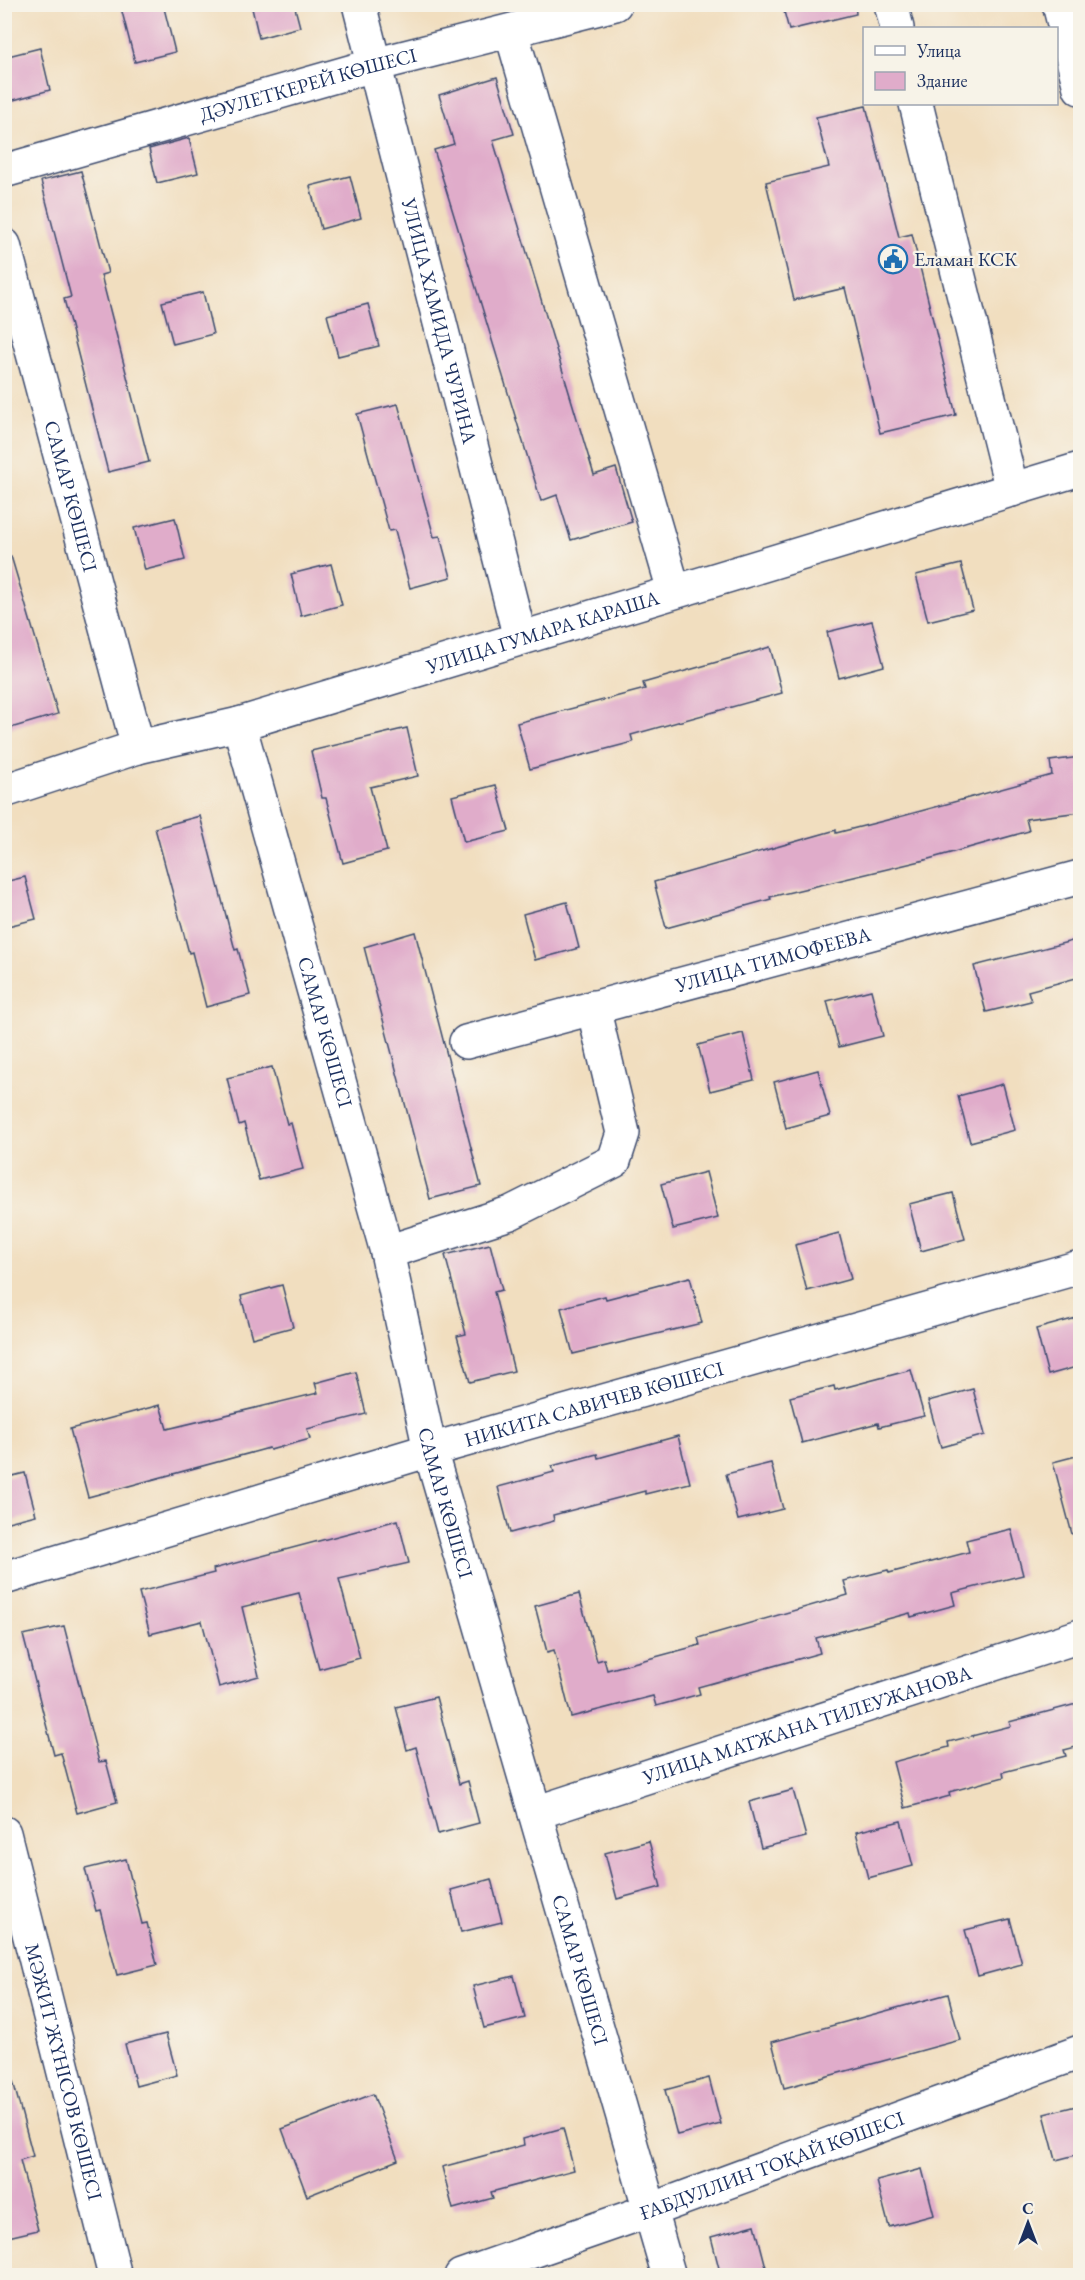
<svg xmlns="http://www.w3.org/2000/svg" width="1085" height="2280" font-family="'EB Garamond',serif">
<style>
.building{fill:#e0acca}
.lines{fill:none;stroke-linecap:round;stroke-linejoin:round}
.minor-casing{stroke:#3b496d;stroke-width:36}
.minor{stroke:#fff;stroke-width:33}
.labels{text-anchor:middle;stroke-width:4.5;stroke-linejoin:round;paint-order:stroke}
.street-label{font-size:20px;fill:#1b2f5e;stroke:#f7f3e8}
.poi-label{font-size:20px;fill:#1b2f5e;stroke:#f7f3e8;text-anchor:start}
</style>
<rect width="100%" height="100%" fill="#f7f3e8"/>
<filter id="ink" filterUnits="userSpaceOnUse"><feTurbulence type="fractalNoise" baseFrequency=".0167" numOctaves="2"/><feDisplacementMap in="SourceGraphic" scale="12" xChannelSelector="R" yChannelSelector="G"/><feConvolveMatrix kernelMatrix="1 2 1 2 8 2 1 2 1" color-interpolation-filters="sRGB"/></filter>
<filter id="wash" filterUnits="userSpaceOnUse"><feTurbulence type="fractalNoise" baseFrequency=".008" numOctaves="4" result="noise"/><feDisplacementMap in="SourceGraphic" scale="24" xChannelSelector="R" yChannelSelector="G"/><feGaussianBlur stdDeviation="1.35" result="paint"/><feColorMatrix in="noise" values="0 0 0 0 0 0 0 0 0 0 0 0 0 0 0 0 0 1.4 0 .05"/><feComposite in="paint" operator="in"/></filter>
<g filter="url(#wash)">
<rect width="100%" height="100%" fill="#f1debf"/>
<g id="blocks">
<g class="building">
<path d="M120,4H163L175,52L135,62Z"/>
<path d="M251,4H294L300,27L259,38Z"/>
<path d="M782,4H855L856,14L789,30Z"/>
<path d="M40,48L50,90L10,101L4,80V57Z"/>
<path d="M497,77L514,134L493,140L594,475L616,468L632,522L571,540L557,495L541,501L434,150L454,144L439,95Z"/>
<path d="M866,106L899,237L912,234L956,415L880,433L845,288L794,300L766,182L829,167L816,117Z"/>
<path d="M189,138L198,173L157,183L149,149Z"/>
<path d="M81,171L108,273L101,275L149,462L108,472L64,299L71,297L41,181Z"/>
<path d="M350,176L361,218L321,229L310,186Z"/>
<path d="M203,292L213,334L173,344L162,302Z"/>
<path d="M368,304L379,346L338,356L327,315Z"/>
<path d="M398,404L434,537L440,536L451,577L410,588L395,530L389,531L357,414Z"/>
<path d="M175,518L185,560L145,570L134,528Z"/>
<path d="M4,556H11L58,714L4,730Z"/>
<path d="M331,564L342,605L301,616L291,574Z"/>
<path d="M961,564L973,610L928,621L916,575Z"/>
<path d="M872,621L884,666L839,678L827,632Z"/>
<path d="M770,647L782,693L631,735L633,742L530,769L517,723L645,689L643,683Z"/>
<path d="M407,728L418,776L370,787L387,851L343,863L326,798H322L311,751Z"/>
<path d="M1080,757V812L1026,819L1029,831L925,860L770,897L771,899L666,928L654,882L836,830V833L899,817L1052,775L1050,761Z"/>
<path d="M496,785L509,831L464,842L452,796Z"/>
<path d="M200,816L235,950L238,949L250,995L206,1007L192,952L189,953L155,828Z"/>
<path d="M25,877L36,919L4,927V882Z"/>
<path d="M567,902L579,948L535,960L523,914Z"/>
<path d="M415,932L481,1186L430,1199L364,947Z"/>
<path d="M1080,939V977L1028,991L1031,1001L986,1012L974,966Z"/>
<path d="M871,990L883,1036L839,1047L827,1001Z"/>
<path d="M743,1033L754,1080L710,1091L698,1045Z"/>
<path d="M272,1067L287,1124L291,1123L303,1169L259,1180L244,1123L239,1125L227,1078Z"/>
<path d="M818,1070L830,1116L786,1128L774,1082Z"/>
<path d="M1003,1084L1015,1130L970,1142L958,1096Z"/>
<path d="M706,1172L718,1218L673,1229L661,1184Z"/>
<path d="M953,1193L965,1239L921,1251L909,1204Z"/>
<path d="M839,1233L851,1279L807,1291L795,1245Z"/>
<path d="M490,1244L502,1290L494,1292L514,1371L470,1382L457,1336L466,1334L445,1255Z"/>
<path d="M690,1277L702,1323L573,1354L561,1308L605,1296L606,1299Z"/>
<path d="M282,1285L293,1327L252,1338L241,1296Z"/>
<path d="M1080,1317V1366L1048,1375L1036,1329Z"/>
<path d="M911,1370L924,1416L879,1427L878,1423L802,1443L790,1397L834,1386L835,1390Z"/>
<path d="M356,1372L366,1414L307,1429L310,1439L270,1450L269,1448L88,1497L70,1429L160,1405L167,1429L318,1393L315,1383Z"/>
<path d="M973,1389L985,1435L941,1447L928,1401Z"/>
<path d="M678,1436L690,1483L645,1494V1491L553,1515L554,1521L510,1533L498,1487L554,1472L552,1466L597,1454L598,1458Z"/>
<path d="M1080,1455V1533L1072,1534L1053,1462Z"/>
<path d="M771,1463L783,1509L738,1520L726,1474Z"/>
<path d="M25,1473L36,1515L4,1523V1478Z"/>
<path d="M398,1520L409,1563L339,1579L360,1658L319,1669L299,1593L242,1607L259,1676L219,1687L202,1621L150,1634L139,1592L214,1573L213,1569Z"/>
<path d="M1011,1529L1023,1575L952,1593L955,1605L911,1617L910,1613L816,1638L820,1653L698,1687L700,1694L656,1706L653,1696L571,1717L554,1650L547,1652L535,1606L579,1594L597,1661L604,1659L607,1670L700,1645L698,1638L848,1595L844,1581L888,1570L889,1573L969,1552L966,1540Z"/>
<path d="M64,1626L99,1762L106,1761L117,1802L77,1813L61,1753L54,1755L23,1635Z"/>
<path d="M436,1697L459,1784L468,1781L479,1823L438,1834L416,1747L407,1750L396,1707Z"/>
<path d="M1080,1703V1746L1064,1750L1066,1756L1003,1772L1004,1777L949,1792L950,1796L905,1808L893,1762L949,1747L948,1742L1011,1726L1009,1722Z"/>
<path d="M793,1790L806,1837L761,1848L749,1802Z"/>
<path d="M901,1821L913,1866L868,1878L856,1832Z"/>
<path d="M649,1841L661,1887L617,1899L605,1853Z"/>
<path d="M126,1859L142,1924L147,1923L157,1965L117,1975L100,1910L96,1911L85,1869Z"/>
<path d="M491,1879L502,1922L461,1932L451,1890Z"/>
<path d="M1010,1919L1022,1964L978,1976L965,1930Z"/>
<path d="M514,1976L525,2018L484,2028L473,1986Z"/>
<path d="M948,1994L960,2040L784,2088L772,2042Z"/>
<path d="M166,2034L177,2075L136,2086L125,2044Z"/>
<path d="M709,2078L721,2124L677,2135L665,2090Z"/>
<path d="M13,2081L33,2156L20,2160L38,2230L4,2238V2082Z"/>
<path d="M373,2094L398,2160L307,2196L282,2129Z"/>
<path d="M1080,2105V2154L1056,2160L1044,2114Z"/>
<path d="M563,2128L574,2170L491,2192L493,2198L453,2209L442,2167L524,2145L523,2139Z"/>
<path d="M922,2169L934,2215L889,2227L877,2181Z"/>
<path d="M755,2225L767,2271L750,2276H721L711,2237Z"/>
</g>
</g>
</g>
<g filter="url(#ink)">
<use href="#blocks" fill-opacity="0" stroke="#3b496d" stroke-width="1.5"/>
<g class="lines">
<g class="minor-casing">
<g id="minor">
<path id="s1" d="M359,4L520,638"/>
<path d="M891,4L897,28"/>
<path d="M1059,4L1080,88"/>
<path d="M511,31L674,591"/>
<path d="M916,104L1012,490"/>
<path id="s2" d="M4,171L374,65L615,4"/>
<path id="s3" d="M4,245L138,747"/>
<path id="s4" d="M239,724L387,1252L430,1450L669,2276"/>
<path id="s5" d="M4,791L138,747L239,724L1080,469"/>
<path id="s6" d="M466,1042L1080,877"/>
<path d="M387,1252L510,1213L614,1161L623,1133L593,1007"/>
<path id="s7" d="M4,1578L430,1450L1080,1267"/>
<path id="s8" d="M535,1813L1080,1636"/>
<path id="s9" d="M4,1833L115,2276"/>
<path id="s10" d="M461,2276L651,2210L1080,2052"/>
</g>
</g>
<use href="#minor" class="minor"/>
</g>
</g>
<defs>
<g id="civic-ring" transform="scale(1.5)"><circle r="9.5" fill="#f7f3e8" stroke="#1f6fb2" stroke-width="1.5"/><path d="M-.6-6.5H3V-4.5H.6V-3L4-1V1h2V6H-6V1h2V-1L-.6-3ZM-1.2 2.5V6h2.4V2.5Z" fill="#1f6fb2"/></g>
</defs>
<g fill-rule="evenodd">
<use href="#civic-ring" x="893" y="259"/>
</g>
<g class="labels">
<g class="street-label">
<text dy="7" stroke="none"><textPath href="#s2" startOffset="316">ДӘУЛЕТКЕРЕЙ КӨШЕСІ</textPath></text>
<text dy="7" stroke="none"><textPath href="#s1" startOffset="327">УЛИЦА ХАМИДА ЧУРИНА</textPath></text>
<text dy="7" stroke="none"><textPath href="#s3" startOffset="260">САМАР КӨШЕСІ</textPath></text>
<text dy="7" stroke="none"><textPath href="#s5" startOffset="562">УЛИЦА ГУМАРА КАРАША</textPath></text>
<text dy="7" stroke="none"><textPath href="#s6" startOffset="318">УЛИЦА ТИМОФЕЕВА</textPath></text>
<text dy="7" stroke="none"><textPath href="#s4" startOffset="320">САМАР КӨШЕСІ</textPath></text>
<text dy="7" stroke="none"><textPath href="#s7" startOffset="615">НИКИТА САВИЧЕВ КӨШЕСІ</textPath></text>
<text dy="7" stroke="none"><textPath href="#s4" startOffset="806">САМАР КӨШЕСІ</textPath></text>
<text dy="7" stroke="none"><textPath href="#s8" startOffset="286">УЛИЦА МАТЖАНА ТИЛЕУЖАНОВА</textPath></text>
<text dy="7" stroke="none"><textPath href="#s4" startOffset="1292">САМАР КӨШЕСІ</textPath></text>
<text dy="7" stroke="none"><textPath href="#s9" startOffset="246">МӘЖИТ ЖҮНІСОВ КӨШЕСІ</textPath></text>
<text dy="7" stroke="none"><textPath href="#s10" startOffset="330">ҒАБДУЛЛИН ТОҚАЙ КӨШЕСІ</textPath></text>
</g>
<g class="poi-label">
<text x="914" y="266">Еламан КСК</text>
</g>
</g>
<rect width="1085" height="2280" fill="none" stroke="#f7f3e8" stroke-width="24"/>
<rect x="863" y="27" width="195" height="78" fill="#f7f3e8" stroke="#9fa5b1" stroke-width="1.5"/>
<rect x="875" y="46" width="30" height="9" fill="#ffffff" stroke="#9fa5b1" stroke-width="1.5"/>
<text x="917" y="57" font-size="18" fill="#1b2f5e">Улица</text>
<rect x="875" y="72" width="30" height="18" fill="#e0acca" stroke="#9fa5b1" stroke-width="1.5"/>
<text x="917" y="87" font-size="18" fill="#1b2f5e">Здание</text>
<g transform="translate(1028 2223)" stroke="#f7f3e8" stroke-width="4.5" paint-order="stroke">
<path d="M0-4.5L10 22L0 15L-10 22Z" fill="#1b2f5e"/>
<text y="-9" font-size="16" font-weight="bold" text-anchor="middle" fill="#1b2f5e">С</text>
</g>
</svg>
